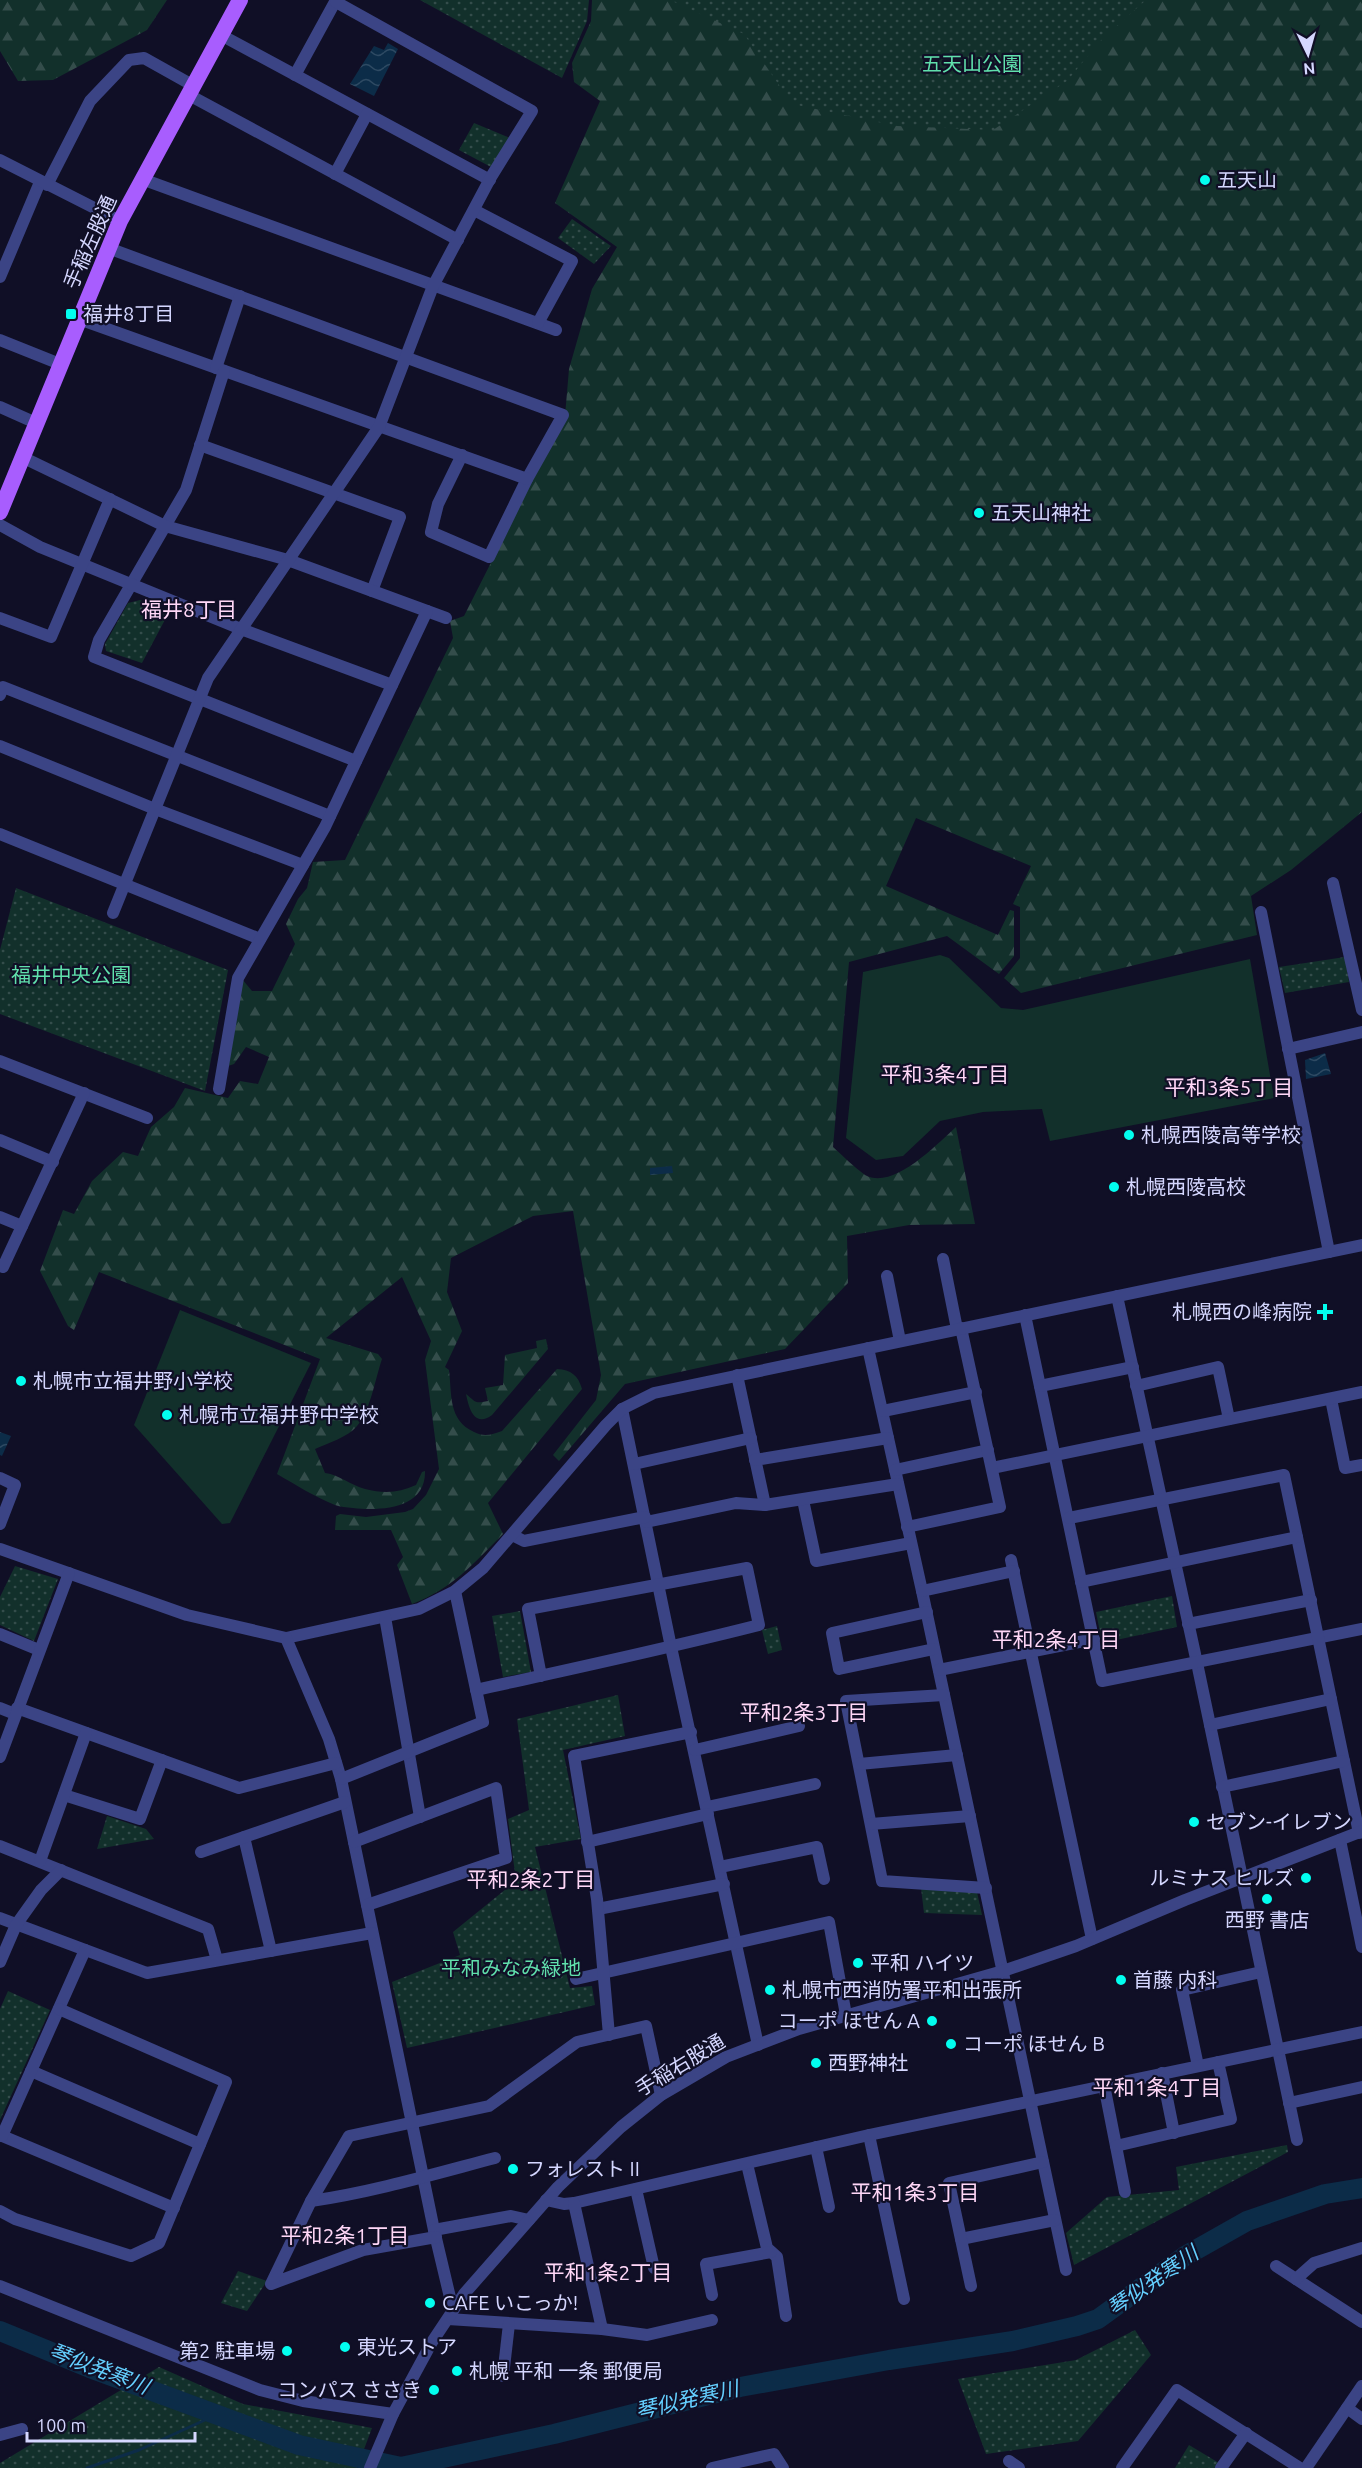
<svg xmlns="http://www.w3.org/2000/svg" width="1362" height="2468" font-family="Ubuntu,'Noto Sans JP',sans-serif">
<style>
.forest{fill:url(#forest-firs)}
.park{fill:url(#park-dots)}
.garden{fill:#12302b}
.water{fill:url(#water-waves)}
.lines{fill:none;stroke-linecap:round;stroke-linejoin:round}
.stream{stroke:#0c2c48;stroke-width:3}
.river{stroke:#0c2c48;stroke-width:20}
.minor{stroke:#3b4485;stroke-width:12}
.tertiary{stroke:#3b4485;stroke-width:12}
.primary{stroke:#a85dfe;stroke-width:16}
.poi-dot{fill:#02feef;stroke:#100f26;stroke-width:2}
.labels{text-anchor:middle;stroke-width:4.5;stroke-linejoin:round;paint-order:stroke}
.park-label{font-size:20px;fill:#60e0ac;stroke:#100f26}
.poi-label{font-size:20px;fill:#d5d7ff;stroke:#100f26;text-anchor:start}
.street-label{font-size:20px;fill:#d5d7ff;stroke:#100f26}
.neighbourhood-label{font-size:21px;fill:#ffd7f7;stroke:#100f26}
.water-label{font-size:21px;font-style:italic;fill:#64cffe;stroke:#100f26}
</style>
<defs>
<pattern id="forest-firs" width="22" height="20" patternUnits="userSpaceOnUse" patternTransform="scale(1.5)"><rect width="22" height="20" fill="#12302b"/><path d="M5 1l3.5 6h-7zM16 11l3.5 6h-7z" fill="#344d4b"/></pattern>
<pattern id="park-dots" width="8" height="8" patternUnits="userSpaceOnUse" patternTransform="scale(1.5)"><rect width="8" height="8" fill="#12302b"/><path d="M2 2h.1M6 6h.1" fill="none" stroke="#344d4b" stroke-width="1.8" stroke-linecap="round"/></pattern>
<pattern id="water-waves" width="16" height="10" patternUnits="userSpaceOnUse" patternTransform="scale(1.5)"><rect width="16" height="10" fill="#0c2c48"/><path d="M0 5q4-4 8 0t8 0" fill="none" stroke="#2e4a63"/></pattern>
</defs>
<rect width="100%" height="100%" fill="#100f26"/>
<g class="forest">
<path d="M0,0H167L147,30L53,80L18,81L0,51Z"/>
<path d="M592,0H1362V812L1291,870L1251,896L1257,935L1021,993L1004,978L1020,958V907L1013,904L1031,866L916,818L886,886L998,935L1010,910L1014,911V956L999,974L947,936L849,962L833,1147C843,1156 854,1167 865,1175C893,1191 937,1144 956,1127L975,1224L909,1225L847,1236L848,1283L785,1349L625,1384L559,1461L553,1455L596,1400L601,1375L573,1211L533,1216L451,1258L447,1292L462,1331L445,1367L449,1370C452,1395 448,1420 474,1432C483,1437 492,1435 502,1431L557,1369C571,1370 578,1375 582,1389L488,1503L503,1534C472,1565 453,1588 412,1604L397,1565L403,1557L391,1530H335L336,1516L340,1514L366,1517L405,1512L413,1509L426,1495L439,1469L425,1360L431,1341L402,1277L326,1338L378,1354L382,1359C375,1379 371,1409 357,1426C348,1437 328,1443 315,1449L325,1473C340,1475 350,1485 365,1489C384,1494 399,1493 416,1485L422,1472L425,1471C426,1509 381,1511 353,1508C347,1507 340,1507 335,1505C315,1497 296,1485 277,1474L320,1359L99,1272L74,1330L68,1326L40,1271L63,1210L74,1214L92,1181L123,1152L138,1156L151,1127L174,1107L185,1088L228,1098L240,1081L258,1084L269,1057L246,1047L234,1064L225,1067L242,979L252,991H272L295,944L286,924L298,899L307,888L313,862L345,860L453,638L450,621L464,616L565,416L569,369L592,289L617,247L555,203L600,101L574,82L572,63L591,21Z"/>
<path d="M546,1339L548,1349L492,1415C474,1428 469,1408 466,1394C476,1402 474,1404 488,1401L485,1388L503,1385L505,1355L537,1348L536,1341Z"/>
</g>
<g class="park">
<path d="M420,0H589L587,21L562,78Z"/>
<path d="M670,0H1146L1102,39L1067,81L993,130L897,126L792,104L744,34Z"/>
<path d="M474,123L510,138L491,167L459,150Z"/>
<path d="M572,219L611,246L594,264L558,238Z"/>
<path d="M140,600L168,614L142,663L106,651L105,644L128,603Z"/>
<path d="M16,888L228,970L205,1091L0,1014V950Z"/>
<path d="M1345,957L1349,982L1285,993L1279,967Z"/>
<path d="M15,1566L58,1579L34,1641L0,1625V1597Z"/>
<path d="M1172,1596L1177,1627L1102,1643L1096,1612Z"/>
<path d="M520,1611L531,1672L503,1677L492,1616Z"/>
<path d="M777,1626L782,1650L768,1654L762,1630Z"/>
<path d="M618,1695L625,1736L563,1750L581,1839L535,1847L570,1988L592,1986L595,2005L407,2048L392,1982L460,1955L453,1932L516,1881L508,1819L529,1810L517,1719Z"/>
<path d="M107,1816L146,1829L154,1839L97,1849Z"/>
<path d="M921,1888L977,1892L982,1915L924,1913Z"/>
<path d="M8,1991L50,2010L0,2120V2009Z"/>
<path d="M1287,2145L1288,2152L1074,2265L1066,2233L1107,2197L1179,2190L1176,2167Z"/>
<path d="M238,2271L267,2281L247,2311L221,2303Z"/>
<path d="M1135,2330L1151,2355L1078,2441L986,2454L958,2379L1076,2360Z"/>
<path d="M159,2367L243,2404L372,2428L357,2468H0V2463Z"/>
<path d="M1189,2445L1219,2463L1215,2468H1175Z"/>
</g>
<g class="garden">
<path d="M940,955L949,958L1001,1008L1023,1010L1250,959L1274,1098L1050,1141L1042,1109L983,1112L940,1121L903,1156L876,1160L846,1138L863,972Z"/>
<path d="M180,1310L311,1363L230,1523L222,1524L134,1425Z"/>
</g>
<g class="water">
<path d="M388,43L398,49L374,96L350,84L374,46L384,50Z"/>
<path d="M1325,1053L1331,1074L1306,1079L1305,1060Z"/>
<path d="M672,1166L673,1173L650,1175V1168Z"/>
<path d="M0,1432L11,1436L2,1456L0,1455Z"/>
</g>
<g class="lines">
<path class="stream" d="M87,2468L139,2450L216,2415"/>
<path class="river" d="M0,2331L90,2368L299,2445L401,2467L554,2434L740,2387L889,2360L1013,2341L1077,2326L1098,2319L1185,2256L1247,2221L1325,2194L1362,2188"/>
<g class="minor">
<path d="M221,35L490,180"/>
<path d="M295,75L336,0"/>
<path d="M189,95L458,240"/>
<path d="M335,174L367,114"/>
<path d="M142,179L556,330"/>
<path d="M47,185L90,101L129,60L144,58L194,86"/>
<path d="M474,210L572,261L538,323"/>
<path d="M108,248L563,415L527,479L489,557L431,532L438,504L462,455"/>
<path d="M0,277L40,182"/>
<path d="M79,319L527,479"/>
<path d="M0,340L60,364"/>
<path d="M216,368L240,296"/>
<path d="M224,371L186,490L99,640L94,657L356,761"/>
<path d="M0,407L36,423"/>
<path d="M200,445L400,517L372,591"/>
<path d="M22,457L165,526L288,560L446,618"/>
<path d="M0,525L40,547L241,629L392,685"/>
<path d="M0,618L51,637L110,499"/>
<path d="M0,695L3,687L330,816"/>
<path d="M0,746L155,809L303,865"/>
<path d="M0,834L260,939"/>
<path d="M1333,883L1362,1010"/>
<path d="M1261,912L1329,1252"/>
<path d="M113,913L208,678L379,427L433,286L491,177L532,111L336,2"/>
<path d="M1288,1049L1362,1032"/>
<path d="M0,1061L147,1118"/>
<path d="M219,1089L238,978L325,827L427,611"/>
<path d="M0,1140L53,1162"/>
<path d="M0,1217L22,1226"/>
<path d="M943,1259L957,1329"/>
<path d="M0,1266L3,1267L84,1093"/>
<path d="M887,1276L900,1341"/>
<path d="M1117,1296L1197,1663L1297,2140"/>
<path d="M1025,1315L1102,1681L1362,1629"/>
<path d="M868,1348L922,1591L1066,2270"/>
<path d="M737,1375L765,1505"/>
<path d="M1040,1386L1133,1367"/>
<path d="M1136,1386L1218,1367L1229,1419"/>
<path d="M1331,1399L1345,1468L1362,1465"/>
<path d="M622,1409L671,1647L758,2045"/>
<path d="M883,1411L976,1392"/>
<path d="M755,1460L888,1438"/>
<path d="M634,1464L751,1438"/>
<path d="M992,1468L1362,1392"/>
<path d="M895,1470L988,1450"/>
<path d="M0,1478L15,1485L0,1524"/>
<path d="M803,1500L816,1561L911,1543"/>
<path d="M1069,1518L1284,1475L1359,1833"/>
<path d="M646,1522L736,1503L765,1505L898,1484"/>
<path d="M907,1527L1000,1507L961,1328"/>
<path d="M512,1535L524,1541L645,1517"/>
<path d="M0,1549L187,1615L286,1638L419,1609L455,1591L483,1568L606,1425L622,1409L654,1393L1362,1245"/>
<path d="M1011,1560L1092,1939"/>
<path d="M1081,1582L1297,1537"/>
<path d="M922,1591L1014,1571"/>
<path d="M927,1612L832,1633L839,1669L934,1649"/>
<path d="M385,1617L420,1817"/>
<path d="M1188,1624L1311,1600"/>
<path d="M0,1634L39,1650"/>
<path d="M286,1638L329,1739L341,1779L434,2230L453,2310"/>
<path d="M939,1670L1094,1639"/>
<path d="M476,1690C571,1669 665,1649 759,1625L747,1568L528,1609L541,1676"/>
<path d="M944,1695L846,1701L882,1881L986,1888"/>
<path d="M0,1708L15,1714"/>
<path d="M17,1708L239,1788L336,1763"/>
<path d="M1210,1725L1331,1699"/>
<path d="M695,1750L799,1726"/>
<path d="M0,1757L69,1573"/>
<path d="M859,1764L957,1755"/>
<path d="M341,1779L483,1722L455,1591"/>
<path d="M1222,1787L1344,1761"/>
<path d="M64,1795L140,1819L162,1760"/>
<path d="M707,1807L815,1784"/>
<path d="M871,1824L970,1816"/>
<path d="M244,1837L271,1951"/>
<path d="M1340,1840L1362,1947"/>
<path d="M354,1842L496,1788L506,1858L367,1905"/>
<path d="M587,1842L708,1814"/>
<path d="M0,1846L208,1929L217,1960"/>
<path d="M201,1852L345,1802"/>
<path d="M40,1861L86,1733"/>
<path d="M720,1867L817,1847L824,1879"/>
<path d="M598,1909L724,1884"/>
<path d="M0,1918L147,1973L372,1933"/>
<path d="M0,1962L16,1925L41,1890L61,1870"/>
<path d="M576,1979L829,1922L846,2015"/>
<path d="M609,2035L597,1899L574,1756L691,1732"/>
<path d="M1198,2066L1182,1990L1261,1972"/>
<path d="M31,2071L200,2144"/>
<path d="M1162,2073L1174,2133"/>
<path d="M1104,2085L1125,2192"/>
<path d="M1289,2103L1362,2087"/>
<path d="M0,2135L174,2208"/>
<path d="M869,2135L904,2299"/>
<path d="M2,2136L85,1950"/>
<path d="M1116,2146L1231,2119L1218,2062"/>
<path d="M816,2147L829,2207"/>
<path d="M747,2164L767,2248L777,2257L786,2316"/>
<path d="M636,2189L654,2268"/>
<path d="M546,2200L564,2204L574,2203L869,2135L1362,2032"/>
<path d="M311,2201C373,2192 434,2174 495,2158"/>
<path d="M574,2203L602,2329"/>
<path d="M0,2211L15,2219L131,2256L159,2243L226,2082L59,2009"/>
<path d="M434,2230L511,2216L529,2220"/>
<path d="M436,2237L363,2250L271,2284L311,2201L349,2136L489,2106L577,2042L646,2026L661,2095"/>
<path d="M961,2239L1055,2220"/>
<path d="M1276,2266L1362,2322"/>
<path d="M1296,2279L1314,2263L1362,2248"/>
<path d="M0,2286L260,2390L303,2401L393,2414"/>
<path d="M971,2286L949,2183L1043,2162"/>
<path d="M712,2295L706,2264L771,2252"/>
<path d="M448,2319L602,2329L647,2335L712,2320"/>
<path d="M503,2376L509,2324"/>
<path d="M1347,2408L1362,2419"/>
<path d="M0,2435L22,2429"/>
<path d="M1009,2461L1019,2468"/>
<path d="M712,2468L774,2454L783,2468"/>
<path d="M1122,2468L1177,2390L1300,2468"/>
<path d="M1221,2468L1246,2433"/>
<path d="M1306,2468L1362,2386"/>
</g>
<g class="tertiary">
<path d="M0,160L120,221"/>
<path d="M370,2468L393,2414L432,2342L464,2294L558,2187L621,2127L661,2095L726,2057L799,2029L1003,1971L1076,1946L1185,1900L1362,1831"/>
</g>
<path class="primary" d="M0,512L120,221L240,0"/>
</g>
<g class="poi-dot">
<circle cx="1205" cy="180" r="6"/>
<rect x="65" y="308" width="12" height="12" rx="3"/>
<circle cx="979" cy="513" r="6"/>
<circle cx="1129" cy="1135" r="6"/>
<circle cx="1114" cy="1187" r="6"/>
<path d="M1322 1303h6v6h6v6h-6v6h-6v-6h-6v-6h6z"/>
<circle cx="21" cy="1381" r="6"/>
<circle cx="167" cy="1415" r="6"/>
<circle cx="1194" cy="1822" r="6"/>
<circle cx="1306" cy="1878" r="6"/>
<circle cx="1267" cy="1899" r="6"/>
<circle cx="858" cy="1963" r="6"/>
<circle cx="1121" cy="1980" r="6"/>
<circle cx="770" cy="1990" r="6"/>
<circle cx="932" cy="2021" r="6"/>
<circle cx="951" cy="2044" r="6"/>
<circle cx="816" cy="2063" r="6"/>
<circle cx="513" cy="2169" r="6"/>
<circle cx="430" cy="2303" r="6"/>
<circle cx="345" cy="2347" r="6"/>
<circle cx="287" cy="2351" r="6"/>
<circle cx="457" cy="2371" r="6"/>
<circle cx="434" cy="2390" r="6"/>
</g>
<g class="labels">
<g class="park-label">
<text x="972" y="71">五天山公園</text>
<text x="71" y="982">福井中央公園</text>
<text x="511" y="1975">平和みなみ緑地</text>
</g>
<g class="poi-label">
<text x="1217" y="187">五天山</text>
<text x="83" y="321">福井8丁目</text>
<text x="991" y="520">五天山神社</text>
<text x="1141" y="1142">札幌西陵高等学校</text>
<text x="1126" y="1194">札幌西陵高校</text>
<text x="1312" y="1319" text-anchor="end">札幌西の峰病院</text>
<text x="33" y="1388">札幌市立福井野小学校</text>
<text x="179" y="1422">札幌市立福井野中学校</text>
<text x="1206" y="1829">セブン-イレブン</text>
<text x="1294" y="1885" text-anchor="end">ルミナス ヒルズ</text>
<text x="1267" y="1927" text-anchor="middle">西野 書店</text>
<text x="870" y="1970">平和 ハイツ</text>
<text x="1133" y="1987">首藤 内科</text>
<text x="782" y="1997">札幌市西消防署平和出張所</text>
<text x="920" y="2028" text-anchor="end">コーポ ほせん A</text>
<text x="963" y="2051">コーポ ほせん B</text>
<text x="828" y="2070">西野神社</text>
<text x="525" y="2176">フォレスト II</text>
<text x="442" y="2310">CAFE いこっか!</text>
<text x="357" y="2354">東光ストア</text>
<text x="275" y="2358" text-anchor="end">第2 駐車場</text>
<text x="469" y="2378">札幌 平和 一条 郵便局</text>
<text x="422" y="2397" text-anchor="end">コンパス ささき</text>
</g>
<g class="street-label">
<text transform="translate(90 242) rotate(-66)" y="7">手稲左股通</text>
<text transform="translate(680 2065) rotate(-31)" y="7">手稲右股通</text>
</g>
<g class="neighbourhood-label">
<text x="189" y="617">福井8丁目</text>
<text x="945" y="1082">平和3条4丁目</text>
<text x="1229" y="1095">平和3条5丁目</text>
<text x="1056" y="1647">平和2条4丁目</text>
<text x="804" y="1720">平和2条3丁目</text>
<text x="531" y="1887">平和2条2丁目</text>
<text x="1157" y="2095">平和1条4丁目</text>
<text x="915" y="2200">平和1条3丁目</text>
<text x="345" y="2243">平和2条1丁目</text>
<text x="608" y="2280">平和1条2丁目</text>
</g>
<g class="water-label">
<text transform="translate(1153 2281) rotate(-35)" y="7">琴似発寒川</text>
<text transform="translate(99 2369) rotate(21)" y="7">琴似発寒川</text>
<text transform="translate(687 2400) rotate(-13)" y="7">琴似発寒川</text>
</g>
</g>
<g transform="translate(1308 54) rotate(175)" stroke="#100f26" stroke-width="4.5" paint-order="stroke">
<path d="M0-4.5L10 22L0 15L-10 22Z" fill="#d5d7ff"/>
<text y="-9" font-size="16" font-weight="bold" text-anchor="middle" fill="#d5d7ff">N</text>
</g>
<path d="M27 2432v9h168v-9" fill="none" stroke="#d5d7ff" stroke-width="3"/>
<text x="36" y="2432" font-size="18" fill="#d5d7ff" stroke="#100f26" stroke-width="4.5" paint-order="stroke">100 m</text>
</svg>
